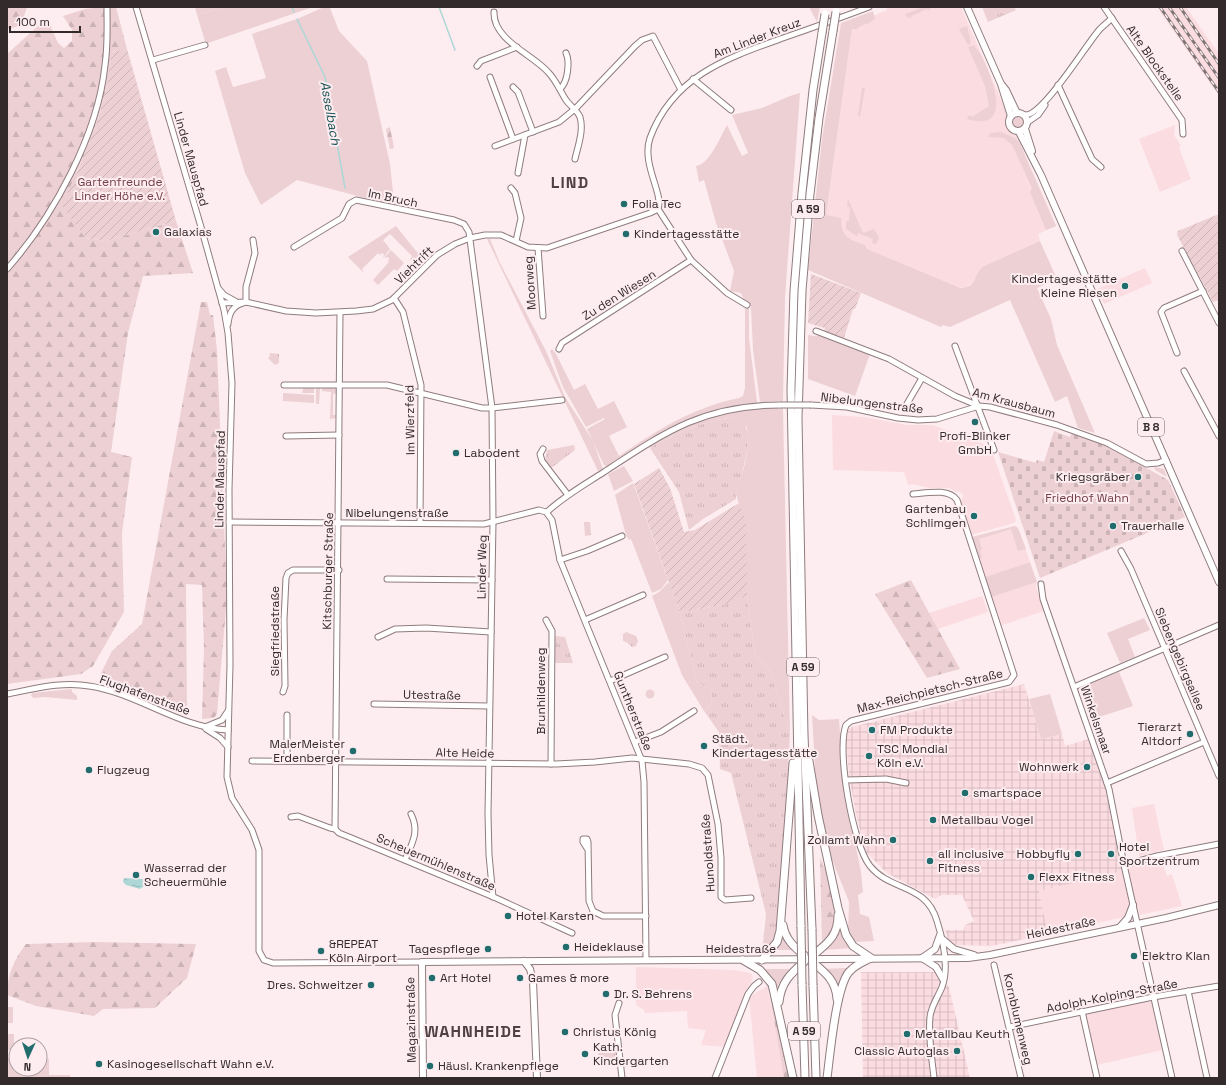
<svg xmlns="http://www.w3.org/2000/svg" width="1226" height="1085" font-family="'Space Grotesk',sans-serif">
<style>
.built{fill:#fadce1}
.industrial{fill:url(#industrial-grid)}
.grass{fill:#ecd0d4}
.forest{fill:url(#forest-firs)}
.cemetery{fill:url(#cemetery-stones)}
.park{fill:url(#park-tufts)}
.garden{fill:url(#garden-furrows)}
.water{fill:url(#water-ripples)}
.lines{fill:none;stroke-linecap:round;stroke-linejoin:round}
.stream{stroke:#add7d7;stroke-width:1.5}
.minor-casing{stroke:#8f7c7e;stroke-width:7}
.major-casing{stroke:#8f7c7e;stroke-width:8}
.highway-casing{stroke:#8f7c7e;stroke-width:9}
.minor{stroke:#fff;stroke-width:5}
.major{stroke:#fff;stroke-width:6}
.highway{stroke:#fff;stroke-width:7}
.rail-casing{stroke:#817677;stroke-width:3}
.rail{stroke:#feedf0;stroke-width:1.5;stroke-dasharray:4.5;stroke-linecap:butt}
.minor-bridge-casing{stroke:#8f7c7e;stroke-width:7;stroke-linecap:butt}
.highway-bridge-casing{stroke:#8f7c7e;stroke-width:9;stroke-linecap:butt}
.minor-bridge{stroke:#fff;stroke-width:5}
.highway-bridge{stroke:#fff;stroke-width:7}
.poi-dot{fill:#216d6e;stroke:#feedf0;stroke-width:1.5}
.labels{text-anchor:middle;stroke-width:4;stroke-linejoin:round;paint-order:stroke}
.shield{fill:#feedf0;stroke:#6f6466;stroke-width:1}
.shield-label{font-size:11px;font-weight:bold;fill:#322a2b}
.street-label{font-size:12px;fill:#322a2b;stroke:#feedf0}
.park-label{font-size:12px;fill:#75404b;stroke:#feedf0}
.poi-label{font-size:12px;fill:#322a2b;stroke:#feedf0;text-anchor:start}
.water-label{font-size:13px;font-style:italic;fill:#175354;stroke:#feedf0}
.district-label{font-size:16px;font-weight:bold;letter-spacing:1px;fill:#514043;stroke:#feedf0}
</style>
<defs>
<pattern id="industrial-grid" width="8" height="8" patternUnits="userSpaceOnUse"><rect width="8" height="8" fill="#fadce1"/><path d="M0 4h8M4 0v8" fill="none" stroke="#d7bdc1"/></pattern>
<pattern id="forest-firs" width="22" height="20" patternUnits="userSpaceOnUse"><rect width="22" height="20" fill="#ecd0d4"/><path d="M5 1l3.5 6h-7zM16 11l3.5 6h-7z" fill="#cbb3b6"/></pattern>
<pattern id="cemetery-stones" width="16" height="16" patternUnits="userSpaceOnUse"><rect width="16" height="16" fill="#ecd0d4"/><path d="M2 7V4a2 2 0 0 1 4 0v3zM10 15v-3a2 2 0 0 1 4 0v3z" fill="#cbb3b6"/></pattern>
<pattern id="park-tufts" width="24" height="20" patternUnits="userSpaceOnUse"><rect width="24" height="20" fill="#ecd0d4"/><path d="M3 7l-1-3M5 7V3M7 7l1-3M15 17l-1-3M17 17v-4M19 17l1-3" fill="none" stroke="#cbb3b6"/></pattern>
<pattern id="garden-furrows" width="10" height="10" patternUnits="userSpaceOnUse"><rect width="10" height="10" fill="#ecd0d4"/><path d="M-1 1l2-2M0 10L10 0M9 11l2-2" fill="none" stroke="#cbb3b6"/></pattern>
<pattern id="water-ripples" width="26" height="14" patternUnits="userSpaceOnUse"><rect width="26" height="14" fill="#add7d7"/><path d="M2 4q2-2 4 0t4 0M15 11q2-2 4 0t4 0" fill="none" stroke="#95b9b9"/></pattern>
</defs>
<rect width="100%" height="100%" fill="#feedf0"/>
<g class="built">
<path d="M887,7H961L1056,226L1038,234L1040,241L984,266L973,282L966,287L957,288L867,249L865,245L846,237L826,215L852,29L873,21L875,15L887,10Z"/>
<path d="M1157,7H1186L1219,54V96Z"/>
<path d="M1175,125L1174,135L1181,146L1179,148L1191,179L1160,192L1139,139Z"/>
<path d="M1145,268L1152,283L1104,304L1097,289Z"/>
<path d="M832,415L864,417L907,425H932L990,446L1016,520L1014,523L971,535L960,502L963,497V494L958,491L956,492L949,488H929L913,484L908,485L904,472L833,470Z"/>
<path d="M1015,526L1018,528L1030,562L985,577L972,537Z"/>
<path d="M1037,582L1036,587L1044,611L1002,625L992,597Z"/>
<path d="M982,596L988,612L938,629L929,613Z"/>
<path d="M1154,804L1164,850L1139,856L1132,808Z"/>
<path d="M1160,858L1167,876L1172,874L1182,906L1139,915L1138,911L1129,912L1124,917L1048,934L1039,891L1109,875L1137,864Z"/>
<path d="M636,967L732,970L751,973L753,977L725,1047L701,1045L706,1030L688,1028L687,1011L645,1013L644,1010L636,1005Z"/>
<path d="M767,986L776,1025L784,1078H757L749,997Z"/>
<path d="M1149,1001L1152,1003L1162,1050L1097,1065L1086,1015L1088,1012Z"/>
</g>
<g class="industrial">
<path d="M1024,684L1041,739L1062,734L1065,746L1089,739L1106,790L1122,870L1109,875L1039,891L1048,934L992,946L956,945L948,939L945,930H964L965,925L974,921L962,895H941L935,899L887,873L866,852L856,815L849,775L846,741L848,728Z"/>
<path d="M861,972H935L949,987L970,1078H863Z"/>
</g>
<g class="grass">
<path d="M223,7H313L208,43L205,41L197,15Z"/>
<path d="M324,7L330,8L339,31L367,61L390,164L394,201L402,204L403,208L297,180L261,205L245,173L215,71L226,67L233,87L266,78L252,34L297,19Z"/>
<path d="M924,7H932L928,11L927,9L911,16L912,18L907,17L905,14Z"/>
<path d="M873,11L875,18C871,25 862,23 857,29H852L826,215L841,218C841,238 848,238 865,245L867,249L960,288C979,287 973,273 984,266L1040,241L1057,279L1037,288L1051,319L1057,345L1095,433L1078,428L1067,396L1055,402L1010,300L950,327L943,325L941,327L808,270L822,139L841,23Z"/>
<path d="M967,26L971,43L968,45L959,29Z"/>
<path d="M974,45C976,49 980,53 982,57C993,79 1014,133 967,119L969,115L972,117L989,106L985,86L968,47Z"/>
<path d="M862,88H865L860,117L858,116Z"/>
<path d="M800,93L785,298L783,401L760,402L753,350L751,308L750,304L745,302L741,293L730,291L734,271L716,223L704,180L699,182L696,166C710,164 720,137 727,125L742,156L748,153L732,115L762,108L790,96Z"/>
<circle cx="1018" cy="122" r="8"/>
<path d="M1001,132L1015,138L1019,142L1056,226L1046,230L1030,192L1032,188L1012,145L1004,138L988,137L991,133Z"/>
<path d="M848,199L863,233L874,229L879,238L876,244L872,243L873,239L858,233L857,236L846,229V221H849L850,207H847Z"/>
<path d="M396,226L416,251L427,260L416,270L410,265L413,262L410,259L412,256L390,234L383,240L390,249L383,258L384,254L382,253L380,255L378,253L362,269L364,273L348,257Z"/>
<path d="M487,239H490L500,263L546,351L565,397L593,441L603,469L598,471Z"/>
<path d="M391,250L404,263L397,271L394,269L378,285L373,280L388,263L389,258L387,257L384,258Z"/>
<path d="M745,305L749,309V338L757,402C694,409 659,433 607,466L604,465L587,429L605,419L604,418L586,427L563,387L550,351L552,349L556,354L574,390L585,384L598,409L614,401L627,427L609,436L619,456C658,430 691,408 739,398L743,396L745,388Z"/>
<path d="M808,335L815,336L820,335L870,354L855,396L808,379Z"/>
<path d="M304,386H314V393H302Z"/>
<path d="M316,386L320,388L319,404H316Z"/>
<path d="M322,386H334L337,390V393L333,394V415H337V418L330,419L331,392L322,391Z"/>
<path d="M283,393L314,395V403L283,401Z"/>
<path d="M756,408H778V409H783L790,733L769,669L755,655L747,595L739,503C732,492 745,471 746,458C748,448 748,436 747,427L735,417C704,421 677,432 650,448L649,446L678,429L722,413Z"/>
<path d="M624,466L633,481L614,491L608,474Z"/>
<path d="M1154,467L1164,469L1167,477L1155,470Z"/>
<path d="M633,483L668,580L661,589L652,593L631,539L629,540L626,535L615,495Z"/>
<path d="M1015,526L1018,528L1026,549L1018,551L1011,529L979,539L982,550H980L982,558L979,559L972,537Z"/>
<path d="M1030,562L1037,582L992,597L985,577Z"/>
<path d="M669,582L680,613L697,682L712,690L711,705L704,711L682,675L652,596L659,592Z"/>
<path d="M1144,618L1150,630L1128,639L1135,657L1120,663L1107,633Z"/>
<path d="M1119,672L1133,706L1090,720L1080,690L1081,688Z"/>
<path d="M72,689V692L77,696V700L45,697L34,698L31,696L32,693Z"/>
<path d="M1050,694L1062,734L1041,739L1029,699Z"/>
<path d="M812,715L819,720L839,719L844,789L861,872L863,892L858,895L860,914L869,917L874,941L854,942L848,930L849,902L830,854L816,786Z"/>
<path d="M840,927L843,936L852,948L823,950Z"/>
<path d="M783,932L795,950H774Z"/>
<path d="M846,968L850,969L839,987L824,969Z"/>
<path d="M765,969H792L781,980L776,990L763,970Z"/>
<rect x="7" y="1007" width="6" height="16"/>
<rect x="7" y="1034" width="7" height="16"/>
<path d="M7,1058H16V1069H40V1059H49V1075H70V1078H7Z"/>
</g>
<g class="forest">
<path d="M7,7H27L21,25L7,30Z"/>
<path d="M103,7H116L127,49L111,52L110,71L104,98L91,141L76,173L85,238L106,241L176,221L193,273L143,276L128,333L111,452L132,457L122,533L124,612L93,666L81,674L7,684V54L47,18L58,43L64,48L72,41V30L63,16L85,9Z"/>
<path d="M195,7H223L197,15Z"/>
<path d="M809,7H820L817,22Z"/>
<path d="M390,127L394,148L390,149L386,129Z"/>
<path d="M201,302H207L210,315H213L217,350L227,597L217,714L214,718L202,719L204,648L202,585L186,584L187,713L114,683L100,675L112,651L142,624Z"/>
<path d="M911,580L960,669L927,678L875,594Z"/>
<path d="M820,858C830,875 839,914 831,932C829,935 825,938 822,941Z"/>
<path d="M95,942L196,944L187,978L155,1008L103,1009L94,1016L36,1006L7,995C7,976 14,959 26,944Z"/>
<path d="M764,979L769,985L790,1078H784L770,995Z"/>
</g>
<path class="cemetery" d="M1054,431L1070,437L1072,433L1107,446L1168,480L1185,517L1040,578L998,452L1036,463L1037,460L1044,462Z"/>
<g class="park">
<path d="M982,7H1014L1016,10L988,22Z"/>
<path d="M269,353L279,354V363L275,365L268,358L270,356Z"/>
<path d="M735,417C763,425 737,481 736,499L703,519L689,530L679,492L650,448C677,432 704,421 735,417Z"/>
<path d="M574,445L575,450L550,469L545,460L547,450Z"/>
<path d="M584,522H590L591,535L585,536Z"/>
<path d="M747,595L755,655L769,669L790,733L780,915L773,945L768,949H765L763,944L766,914L731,773L720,769L719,732L704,711L711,705L712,690L697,682L680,613L731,603Z"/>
<path d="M626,632L636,636L638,641L636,646L632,647L628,643L623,641V634Z"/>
<path d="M555,636L565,637L573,663H554Z"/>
<circle cx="650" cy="694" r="4.5"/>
<path d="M615,1049L617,1065L599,1067L598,1050Z"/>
</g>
<g class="garden">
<path d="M127,49L176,221L106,241L85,238L62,205C85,155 108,107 111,52Z"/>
<path d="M1219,214V300L1213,302L1177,235L1178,231Z"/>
<path d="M811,274L861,293L855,309H853L844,338L824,331L825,328L808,323Z"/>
<path d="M659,468L670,488L684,532L695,530L739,503L746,521L747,595L732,603L680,613L634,484Z"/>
</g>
<path class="water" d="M124,878L143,879L144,886L140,889L126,885L123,882Z"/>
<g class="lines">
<g class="stream">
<path d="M292,7L294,12"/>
<path d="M439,7L455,50"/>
<path d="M297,19L325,77L345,188"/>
</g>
<g class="minor-casing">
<g id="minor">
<path d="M136,7L201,227L224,310L228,333L232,383L229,489L230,665L227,777L232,798L252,830L259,850V951L264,960L273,963L422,962"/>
<path d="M1104,7L1182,120L1183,134"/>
<path d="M494,12C493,40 532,54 548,72C556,80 560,91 566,100C570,106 577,110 580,117C584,130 578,146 575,159"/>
<path d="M153,60L205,45"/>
<path d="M477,66L481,61L517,47"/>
<path d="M490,77L513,139"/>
<path d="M693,79L731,110"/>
<path d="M1058,85L1092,159L1101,167"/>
<path d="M513,87L518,92L533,132"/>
<path d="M560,89C568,82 570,62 566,53"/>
<path d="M1024,115C1042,118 1087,43 1100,29C1104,25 1108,22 1112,18"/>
<path d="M1028,122L1038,115L1045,105"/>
<path d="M495,146L559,122L576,108L635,46L642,40L653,36L681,90"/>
<path d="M518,173L525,135"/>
<path d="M511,188L515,193L521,218L516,241"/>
<path d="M294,247L342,218L349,204L356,200L454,220L464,224L469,232L492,408L493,522L488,814L489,855L493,897"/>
<path d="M538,248L543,316"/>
<path d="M1182,251L1219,323"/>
<path d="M7,269C53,217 98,135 105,65C108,46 107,26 107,7"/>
<path d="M218,288L224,295L235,301"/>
<path d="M394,298L403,312L421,385L420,523"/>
<path d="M246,302V287L255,253L253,240"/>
<path d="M222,303L246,302L286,311L316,313L356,311L373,309L392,300L437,255L455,244L470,238L485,235H501L528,247L547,248L650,213L658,209"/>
<path d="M747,305L727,293L691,260L658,209C664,194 641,164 650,138C673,76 727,58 783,38C812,28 840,18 869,7"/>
<path d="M228,324C229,314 232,306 243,303"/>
<path d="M816,331L889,359L955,396L979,406L990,407L1057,425L1107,443L1146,464L1158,463L1166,460"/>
<path d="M955,346L994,450"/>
<path d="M559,349L562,343L691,260"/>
<path d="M1177,353L1161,312L1164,308L1203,291"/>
<path d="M1184,371L1219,436"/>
<path d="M284,385H387L482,408H492L562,400"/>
<path d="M811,405L847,407L898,418L918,420L937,419L979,406"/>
<path d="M904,409L922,378"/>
<path d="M286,436L339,435"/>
<path d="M543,449L540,454L542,461L568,495"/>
<path d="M913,494C927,493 948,488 957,500L1014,675L1009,682L851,721L846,725C836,750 853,845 870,866C891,892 926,883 937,921C943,940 949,968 942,987C938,997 931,1006 930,1017C928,1037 932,1058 934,1078"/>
<path d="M547,512C564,496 584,485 604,472C665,432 704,405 780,405"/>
<path d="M229,522L484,524L539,510L546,512L552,520L560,560L642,761L644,782L646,960"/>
<path d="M1121,551L1131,569L1219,776"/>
<path d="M560,560L587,551L622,536"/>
<path d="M387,579L492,580"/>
<path d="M1041,584L1043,599L1109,789L1124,865L1172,1078"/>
<path d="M546,620L552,631L551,764"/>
<path d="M585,620L643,595"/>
<path d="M378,637L395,629L426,628L491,632"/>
<path d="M610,681L665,657"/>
<path d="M1074,687L1219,625"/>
<path d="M283,692L285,686L284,620L286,578L288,573L293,570H339"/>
<path d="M7,694C34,689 62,681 89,686C138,693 179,728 228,730"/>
<path d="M374,704L489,706"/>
<path d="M287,715V761"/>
<path d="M205,727L222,720L228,711"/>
<path d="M206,729L220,738L228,747"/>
<path d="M635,742L661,732L694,711"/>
<path d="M252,761L556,764L595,762L632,758L689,764L702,768L708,775L718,824L721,858V897L725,900L751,898"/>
<path d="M846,780L886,779L906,783"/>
<path d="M1107,783L1204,742"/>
<path d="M291,817L298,816L330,828L335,829L339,833L349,837L496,898L572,933"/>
<path d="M335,829L340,313"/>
<path d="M588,850L583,842V839H587L588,842L589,901L593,911L603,916H646"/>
<path d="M405,860C412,843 420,832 411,814"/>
<path d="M1124,865L1157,856L1219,844"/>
<path d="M994,965L1021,1078"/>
<path d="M1188,991L1207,1078"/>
<path d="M619,1003L615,1015L622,1078"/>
<path d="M1082,1011L1097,1078"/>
<path d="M1010,1027L1153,997L1219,986"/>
<path d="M715,1078L748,994L754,986L759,982"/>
</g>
</g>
<g class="major-casing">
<g id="major">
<path d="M967,7L1001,84L1011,116"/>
<path d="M1002,85L1006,90L1017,113"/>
<circle cx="1018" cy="122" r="9"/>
<path d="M1025,129L1032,151"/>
<path d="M1019,132L1041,175L1219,582"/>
<path d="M1120,927L1128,918L1133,905"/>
<path d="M941,938L954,949L974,955"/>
<path d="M922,958L935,949L940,935"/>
<path d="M922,958L936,967L943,979"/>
<path d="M524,961L530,969L533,981L537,1078"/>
<path d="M423,1078L422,962L968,958L990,955L1166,918L1219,905"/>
</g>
</g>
<g class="highway-casing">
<g id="highway">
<path d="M809,761L818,815L838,908L846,935L853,946L871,958C863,962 855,965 849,972C836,987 830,1055 827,1078"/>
<path d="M783,925C785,939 794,947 804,955"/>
<path d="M801,927L791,389L794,291L802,193L813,90L822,33"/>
<path d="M812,929L804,735L798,418L802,291L810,194L819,118L833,31"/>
<path d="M743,960L760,970L772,984L793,1078"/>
<path d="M762,960L777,942L780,931L793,763"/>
<path d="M802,984L805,1078"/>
<path d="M813,985L816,1078"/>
<path d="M837,999C836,979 823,971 809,959C825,944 838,939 838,915"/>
<path d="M779,1002C781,983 790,974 804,962"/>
</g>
</g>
<use href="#minor" class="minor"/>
<use href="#major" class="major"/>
<use href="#highway" class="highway"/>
<g class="rail-casing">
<g id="rail">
<path d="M1160,7L1219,92"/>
<path d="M1169,7L1219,78"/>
<path d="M1180,7L1219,64"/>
</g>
</g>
<use href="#rail" class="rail"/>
<g class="minor-bridge-casing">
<path id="minor-bridge" d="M780,405H811"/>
</g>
<g class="highway-bridge-casing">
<g id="highway-bridge">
<path d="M833,31L836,12"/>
<path d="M822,33L825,14"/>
<path d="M801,927L802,984"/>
<path d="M812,929L813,985"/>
</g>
</g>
<use href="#minor-bridge" class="minor-bridge"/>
<use href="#highway-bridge" class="highway-bridge"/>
</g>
<g class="poi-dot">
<circle cx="624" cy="204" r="4"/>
<circle cx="156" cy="232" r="4"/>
<circle cx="626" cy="234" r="4"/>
<circle cx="1125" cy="286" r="4"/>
<circle cx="975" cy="422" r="4"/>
<circle cx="456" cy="453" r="4"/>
<circle cx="1138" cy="477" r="4"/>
<circle cx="974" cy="516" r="4"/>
<circle cx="1113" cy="526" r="4"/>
<circle cx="872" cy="730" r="4"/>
<circle cx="1190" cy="734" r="4"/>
<circle cx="704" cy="746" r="4"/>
<circle cx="353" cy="751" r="4"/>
<circle cx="869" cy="756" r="4"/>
<circle cx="1087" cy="767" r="4"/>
<circle cx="89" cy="770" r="4"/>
<circle cx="965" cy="793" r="4"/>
<circle cx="933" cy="820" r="4"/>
<circle cx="893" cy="840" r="4"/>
<circle cx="1078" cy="854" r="4"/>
<circle cx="1111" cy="854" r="4"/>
<circle cx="930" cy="861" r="4"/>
<circle cx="136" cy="875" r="4"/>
<circle cx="1031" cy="877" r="4"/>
<circle cx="508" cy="916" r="4"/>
<circle cx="566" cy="947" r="4"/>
<circle cx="488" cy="949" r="4"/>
<circle cx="321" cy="951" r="4"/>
<circle cx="1134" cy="956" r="4"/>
<circle cx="432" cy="978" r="4"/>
<circle cx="520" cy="978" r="4"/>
<circle cx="371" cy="985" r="4"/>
<circle cx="606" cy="994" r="4"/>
<circle cx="565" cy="1032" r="4"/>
<circle cx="907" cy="1034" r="4"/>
<circle cx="957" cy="1051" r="4"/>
<circle cx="585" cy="1054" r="4"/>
<circle cx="99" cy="1064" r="4"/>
<circle cx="430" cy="1066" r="4"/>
</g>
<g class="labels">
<g class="shield">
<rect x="792" y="200" width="32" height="18" rx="3"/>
<rect x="1138" y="418" width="26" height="18" rx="3"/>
<rect x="787" y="658" width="32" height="18" rx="3"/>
<rect x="788" y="1022" width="32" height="18" rx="3"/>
</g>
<g class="shield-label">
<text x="808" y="213">A 59</text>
<text x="1151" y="431">B 8</text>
<text x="803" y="671">A 59</text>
<text x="804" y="1035">A 59</text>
</g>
<g class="street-label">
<text transform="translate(757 38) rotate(-21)" y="4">Am Linder Kreuz</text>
<text transform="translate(1155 63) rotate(55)" y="4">Alte Blockstelle</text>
<text transform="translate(191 159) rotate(74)" y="4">Linder Mauspfad</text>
<text transform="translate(393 198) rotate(12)" y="4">Im Bruch</text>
<text transform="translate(414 265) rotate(-44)" y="4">Viehtrift</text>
<text transform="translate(530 283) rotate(-94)" y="4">Moorweg</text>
<text transform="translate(619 295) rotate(-32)" y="4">Zu den Wiesen</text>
<text transform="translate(872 403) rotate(7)" y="4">Nibelungenstraße</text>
<text transform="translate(1014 403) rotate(15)" y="4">Am Krausbaum</text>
<text transform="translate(410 420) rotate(-91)" y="4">Im Wierzfeld</text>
<text transform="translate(220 479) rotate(-89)" y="4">Linder Mauspfad</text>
<text x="397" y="517">Nibelungenstraße</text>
<text transform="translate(482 567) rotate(-89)" y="4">Linder Weg</text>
<text transform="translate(328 571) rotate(-89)" y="4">Kitschburger Straße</text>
<text transform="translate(275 631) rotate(-90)" y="4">Siegfriedstraße</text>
<text transform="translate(1180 659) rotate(67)" y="4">Siebengebirgsallee</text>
<text transform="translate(541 691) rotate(-90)" y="4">Brunhildenweg</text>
<text transform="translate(930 691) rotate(-14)" y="4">Max-Reichpietsch-Straße</text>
<text transform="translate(145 695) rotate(20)" y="4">Flughafenstraße</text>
<text transform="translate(432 695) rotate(1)" y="4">Utestraße</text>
<text transform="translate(633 711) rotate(68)" y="4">Guntherstraße</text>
<text transform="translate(1096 720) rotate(71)" y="4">Winkelsmaar</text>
<text transform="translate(465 753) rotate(1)" y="4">Alte Heide</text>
<text transform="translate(708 853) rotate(-94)" y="4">Hunoldstraße</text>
<text transform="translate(436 862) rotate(23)" y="4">Scheuermühlenstraße</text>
<text transform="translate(1061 928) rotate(-12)" y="4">Heidestraße</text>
<text x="741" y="953">Heidestraße</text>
<text transform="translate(1112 996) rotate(-11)" y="4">Adolph-Kolping-Straße</text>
<text transform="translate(1018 1019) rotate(77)" y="4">Kornblumenweg</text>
<text transform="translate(411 1020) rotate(-91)" y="4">Magazinstraße</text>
</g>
<g class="park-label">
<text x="120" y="186">Gartenfreunde<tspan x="120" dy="14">Linder Höhe e.V.</tspan></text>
<text x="1087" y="502">Friedhof Wahn</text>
</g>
<g class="poi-label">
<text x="632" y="208">Folia Tec</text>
<text x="164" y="236">Galaxias</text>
<text x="634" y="238">Kindertagesstätte</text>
<text x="1117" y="283" text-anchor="end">Kindertagesstätte<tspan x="1117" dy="14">Kleine Riesen</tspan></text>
<text x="975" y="440" text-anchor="middle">Profi-Blinker<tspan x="975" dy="14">GmbH</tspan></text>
<text x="464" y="457">Labodent</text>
<text x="1130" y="481" text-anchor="end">Kriegsgräber</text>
<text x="966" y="513" text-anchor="end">Gartenbau<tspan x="966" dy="14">Schlimgen</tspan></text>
<text x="1121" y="530">Trauerhalle</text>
<text x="1182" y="731" text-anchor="end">Tierarzt<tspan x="1182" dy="14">Altdorf</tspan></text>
<text x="880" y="734">FM Produkte</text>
<text x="712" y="743">Städt.<tspan x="712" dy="14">Kindertagesstätte</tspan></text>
<text x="345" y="748" text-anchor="end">MalerMeister<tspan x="345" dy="14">Erdenberger</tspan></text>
<text x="877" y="753">TSC Mondial<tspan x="877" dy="14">Köln e.V.</tspan></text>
<text x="1079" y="771" text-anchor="end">Wohnwerk</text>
<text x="97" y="774">Flugzeug</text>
<text x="973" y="797">smartspace</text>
<text x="941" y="824">Metallbau Vogel</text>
<text x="885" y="844" text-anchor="end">Zollamt Wahn</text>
<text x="1119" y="851">Hotel<tspan x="1119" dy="14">Sportzentrum</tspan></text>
<text x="938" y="858">all inclusive<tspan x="938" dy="14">Fitness</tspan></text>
<text x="1070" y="858" text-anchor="end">Hobbyfly</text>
<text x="144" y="872">Wasserrad der<tspan x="144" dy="14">Scheuermühle</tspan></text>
<text x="1039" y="881">Flexx Fitness</text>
<text x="516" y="920">Hotel Karsten</text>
<text x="329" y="948">&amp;REPEAT<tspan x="329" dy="14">Köln Airport</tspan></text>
<text x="574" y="951">Heideklause</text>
<text x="480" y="953" text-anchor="end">Tagespflege</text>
<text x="1142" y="960">Elektro Klan</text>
<text x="440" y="982">Art Hotel</text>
<text x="528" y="982">Games &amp; more</text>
<text x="363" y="989" text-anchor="end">Dres. Schweitzer</text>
<text x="614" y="998">Dr. S. Behrens</text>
<text x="573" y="1036">Christus König</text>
<text x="915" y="1038">Metallbau Keuth</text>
<text x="593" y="1051">Kath.<tspan x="593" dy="14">Kindergarten</tspan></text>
<text x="949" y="1055" text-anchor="end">Classic Autoglas</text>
<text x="107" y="1068">Kasinogesellschaft Wahn e.V.</text>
<text x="438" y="1070">Häusl. Krankenpflege</text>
</g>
<g class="water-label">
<text transform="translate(331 113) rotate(80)" y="5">Asselbach</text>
</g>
<g class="district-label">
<text x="570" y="188">LIND</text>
<text x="473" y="1037">WAHNHEIDE</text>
</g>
</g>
<rect width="1226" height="1085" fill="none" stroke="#322a2b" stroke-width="16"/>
<g transform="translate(28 1057) rotate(183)"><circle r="19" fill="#feedf0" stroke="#ac9fa1"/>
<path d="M0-3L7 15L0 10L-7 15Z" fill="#216d6e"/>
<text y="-6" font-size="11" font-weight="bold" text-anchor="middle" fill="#322a2b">N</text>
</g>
<path d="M10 26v6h70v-6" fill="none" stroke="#322a2b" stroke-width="2"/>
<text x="16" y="26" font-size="12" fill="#322a2b" stroke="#feedf0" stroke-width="3" paint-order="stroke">100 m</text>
</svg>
